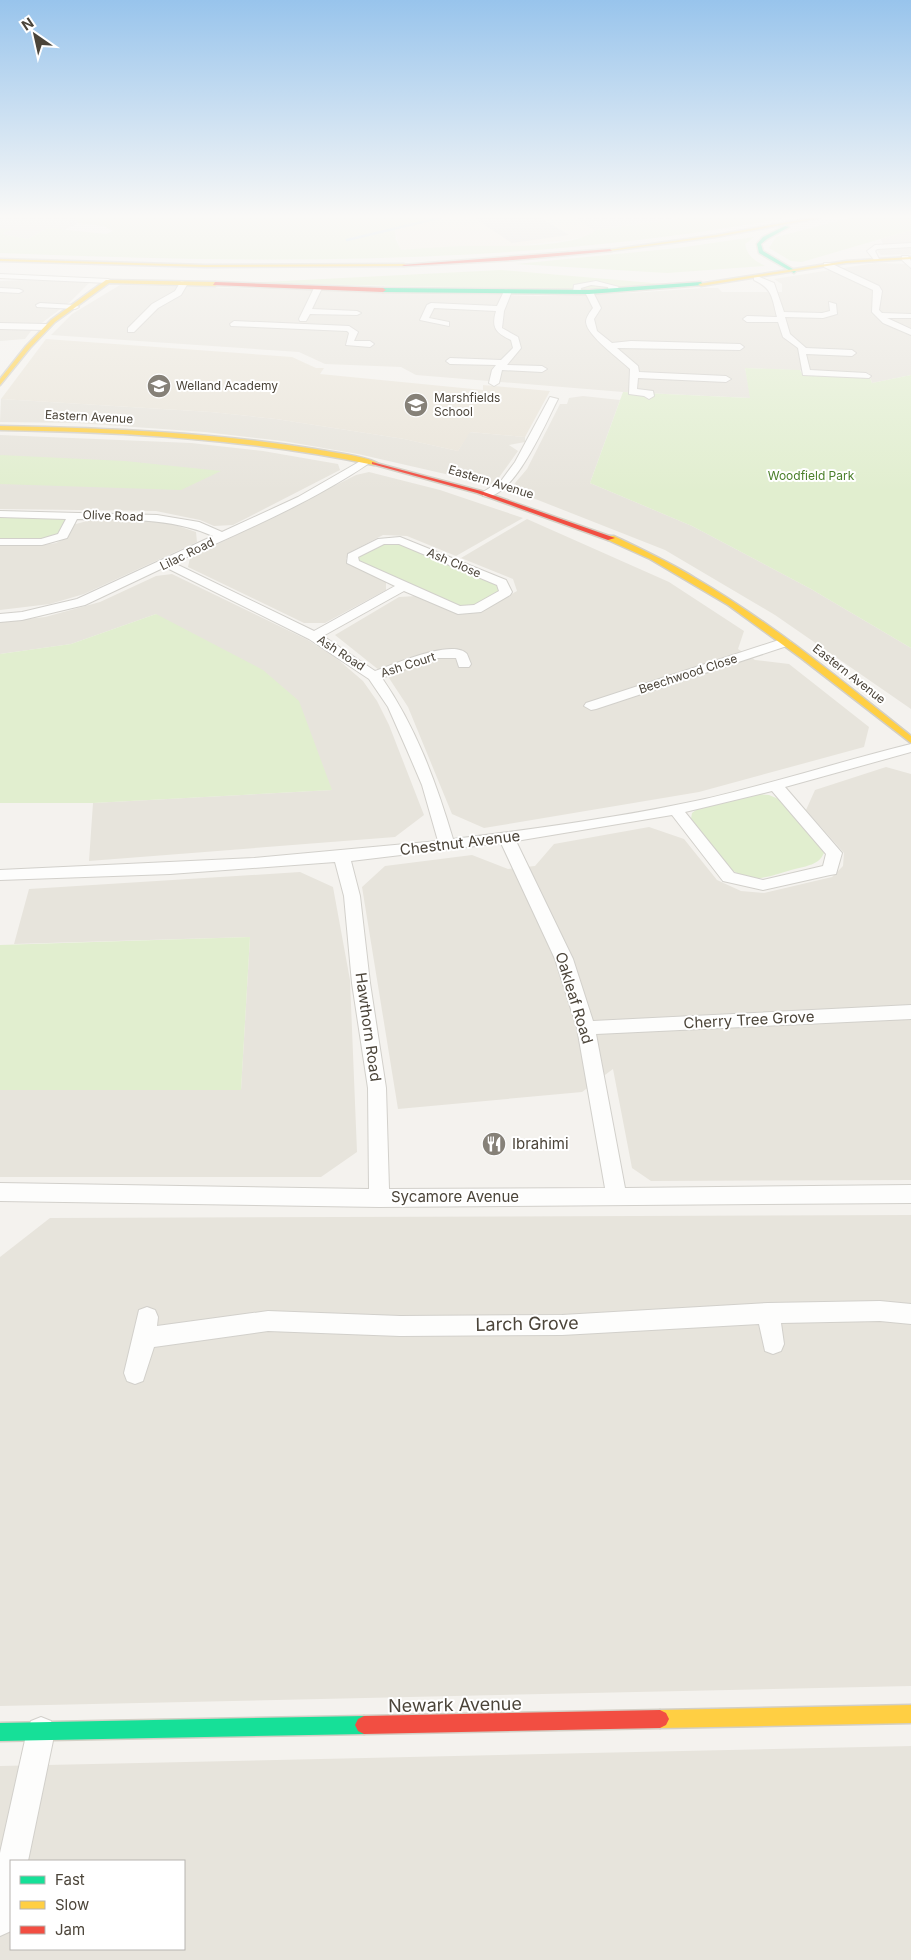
<svg xmlns="http://www.w3.org/2000/svg" width="911" height="1960" font-family="Inter,sans-serif">
<style>
.residential{fill:#e7e4dc;fill-rule:evenodd}
.commercial{fill:#f3ebdf}
.industrial{fill:#e6e2de}
.education{fill:#eae5da}
.green{fill:#e1eecf}
.parking{fill:#e6e3df}
.lines{fill:none;stroke-linecap:round;stroke-linejoin:round}
.stream{stroke:#c0ddf1;stroke-width:2.5}
.building{fill:#dedbd6}
.street-casing{stroke:#d2d0cb;stroke-width:2}
.fast-casing{stroke:#d3cfc5;stroke-width:3}
.slow-casing{stroke:#d3cfc5;stroke-width:3}
.jam-casing{stroke:#d3cfc5;stroke-width:3}
.street{fill:#fdfdfc;fill-rule:evenodd}
.fast{fill:#16e098;fill-rule:evenodd}
.slow{fill:#ffcf43;fill-rule:evenodd}
.jam{fill:#f24e42;fill-rule:evenodd}
.labels{text-anchor:middle;stroke-width:4;stroke-linejoin:round;paint-order:stroke}
.far-poi-label{font-size:12px;fill:#4b4439;stroke:#fff;text-anchor:start}
.far-street-label{font-size:12px;fill:#4b4439;stroke:#fff}
.far-park-label{font-size:12px;fill:#4a7f2a;stroke:#fff}
.street-label{font-size:15px;fill:#4b4439;stroke:#fff}
.poi-label{font-size:15px;fill:#4b4439;stroke:#fff;text-anchor:start}
.near-street-label{font-size:18px;fill:#4b4439;stroke:#fff}
</style>
<rect width="100%" height="100%" fill="#f4f2ee"/>
<g class="residential">
<path d="M911,230V254L881,255L877,250L883,244L881,239Z"/>
<path d="M875,263L911,264V375L872,383L869,373L745,368L751,398L623,392L416,375L401,367L325,364L299,352L51,335L72,314L120,285L539,296L629,293L705,288H718L722,292H782V284L774,279Z"/>
<path d="M24,280L90,282L71,301L31,331L25,339L0,341V281Z"/>
<path d="M583,396L620,400L590,483L692,526L811,589L911,648V709L775,615L665,550L510,489L527,469L560,404H567L569,398Z"/>
<path d="M1,399L211,412L276,419L404,439L458,451L469,432L525,437V442L509,445L518,451L495,483L489,484L358,454L283,441L205,432L77,423L0,422Z"/>
<path d="M0,435L191,443L263,451L338,464L340,470L233,525L214,526L200,520L156,511L0,509Z"/>
<path d="M369,472L440,490L523,518L456,556L407,536L383,535L350,552L346,559L353,566L386,581V590L325,623H304L188,567L190,558L356,475Z"/>
<path d="M527,519L669,582L744,631L738,649L755,660L789,664L869,727L864,747L699,792L484,828L452,814L408,707L389,678L335,635L399,597L416,596L457,612L478,613L517,591L513,579L461,558Z"/>
<path d="M91,520H145L172,524L196,532L197,542L84,594L50,604L0,610V545H43L56,543L68,537L72,525Z"/>
<path d="M172,574L308,640L335,657L363,681L377,701L389,725L424,815L395,837L89,861L93,803L332,790L156,614L71,644L0,654V622L45,617L100,602L156,576Z"/>
<path d="M886,767L911,774V1180L651,1181L632,1168L613,1069L582,1092L398,1109L362,887L385,866L472,855L508,869L535,866L554,844L649,827L684,839L717,880L741,891L764,893L832,877L843,866L844,853L806,810L815,790Z"/>
<path d="M300,872L333,887L350,980L357,1152L321,1177H0V1090H241L250,937L14,944L29,889Z"/>
<path d="M911,1215V1686L0,1706V1257L50,1218Z"/>
<path d="M911,1746V1960H0V1766ZM11,1861H184V1949H11Z"/>
</g>
<path class="commercial" d="M438,218H682L596,230L589,236L567,240L508,247L400,250L395,229Z"/>
<path class="industrial" d="M0,218H75L78,223L64,230L48,228L28,239L0,234L12,229H0Z"/>
<path class="education" d="M46,339L292,357L316,368H324L320,374L483,390V385L550,391L525,437L470,432L458,451L404,439L276,419L211,412L1,399Z"/>
<g class="green">
<path d="M75,218H438L395,229L396,240L401,250C426,248 452,246 478,246C506,246 575,248 596,230L682,218H785C527,266 262,264 0,253V229H14L1,234L28,239L48,228L106,234L113,231L104,226L78,223Z"/>
<path d="M850,218H911V230L802,262L791,261L769,248L776,237Z"/>
<path d="M754,237L745,244C748,257 754,260 765,266L667,273L516,264L678,248Z"/>
<path d="M501,270L676,285L567,289L246,283Z"/>
<path d="M745,368L800,370L802,374L870,378L872,383L911,375V648L811,589L692,526L590,483L623,392L750,398Z"/>
<path d="M0,455L125,461L221,471L181,490L0,484Z"/>
<path d="M3,516L62,517L66,520L58,535L41,539L0,538V517Z"/>
<path d="M384,543H398L498,584L500,592L474,607H459L357,562L355,556Z"/>
<path d="M156,614L263,670L299,701L332,790L93,803H0V654L71,644Z"/>
<path d="M757,794L769,795L781,800L822,849L824,853C819,865 806,866 795,869C783,872 769,878 757,878C724,878 708,842 691,819L692,813L700,807Z"/>
<path d="M250,937L241,1090H0V945Z"/>
</g>
<path class="parking" d="M575,218H675L594,230Z"/>
<g class="lines">
<path class="stream" d="M347,240L439,218"/>
</g>
<path class="building" d="M474,218H541L569,235L512,243Z"/>
<g class="lines">
<g class="street-casing">
<g id="street">
<path d="M911,243V247L877,249L875,251L879,259L875,261L867,251L875,245Z"/>
<path d="M902,256H908L911,261V268L902,260Z"/>
<path d="M824,263H830L879,286L882,291L879,310L882,313L911,314V318H887L911,329V335L883,323L872,312L873,290L824,267Z"/>
<path d="M0,274L108,279L112,281L108,283L0,278Z"/>
<path d="M757,276L774,283L784,312L822,313L830,311L829,302L836,304L837,314L823,318L785,317L790,334L806,348L852,350L856,353L852,356L806,354L810,370L866,373L871,376L869,378L803,375L798,348L783,337L778,322H747L743,319L747,316L777,317C772,298 773,289 754,280V276Z"/>
<path d="M181,281L188,283L181,295L158,308L134,332H128V328L152,304L175,291Z"/>
<path d="M596,281L619,287L612,292H609L608,287L591,285L581,288L580,294L573,292L574,285Z"/>
<path d="M318,286L322,288L312,309L357,311L361,313L357,315L310,314L306,321H300L299,319L314,288Z"/>
<path d="M0,288L19,289L23,291L19,293L0,292Z"/>
<path d="M505,289L512,291L504,311L502,328L518,337L521,348L507,365L542,366L547,369L542,372L502,370L499,383L494,386L489,383L492,370L496,365L450,364L446,361L450,358L501,360L513,348L511,340C496,333 491,328 496,311L434,308L429,318L449,322V326L420,320L427,305L431,303L497,306Z"/>
<path d="M589,290L593,292L601,308L594,319L597,331L612,343L631,341L740,344L744,347L740,350L617,348L638,366L639,372L726,376L731,379L726,382L638,378L637,389L653,391L654,396L649,399L644,396L629,394L630,369C620,359 587,336 586,322C586,317 590,312 593,308L585,292Z"/>
<path d="M40,303L75,305L79,307L75,309L37,307L36,305Z"/>
<path d="M234,321L349,326L358,332L354,341H370L374,344L370,347L346,345L349,333L347,331L231,326L230,324Z"/>
<path d="M0,323L46,324L50,327L46,330L0,329Z"/>
<path d="M550,397L558,399C547,420 512,503 483,496V492L501,481L515,462Z"/>
<path d="M364,459L368,460V464C307,505 240,532 174,563L314,631L395,586L347,563L348,554L378,539L400,537L506,580L512,592L510,595L481,612L458,614L404,591L323,636L375,671C393,665 453,638 467,654L471,664L469,667H459L456,658H435L382,678C416,727 436,782 453,839C537,829 622,817 705,799C774,783 842,761 911,744V752L785,787L842,853L836,874L830,875L763,890L723,881L672,815L516,841L573,959L593,1021L911,1005V1019L596,1034L625,1188L911,1185V1203L379,1207L0,1201V1183L369,1189L368,1088L352,983L344,896L335,862L170,874L0,880V870L254,858L438,841L422,785L407,750L388,707L369,679L309,639L165,567L85,605L22,620L0,622V614L22,612L77,599L213,536C170,517 123,520 77,519L67,538L42,545H0V539H41L58,534L66,519L0,517V511L157,515L199,522L222,532L298,497ZM384,544H399L497,585L499,591L474,605L460,606L359,561L358,557ZM772,791L826,854L823,866L763,880L734,873L685,812ZM501,843L555,959L577,1028L605,1188L389,1189L386,1088L370,983L360,896L351,861Z"/>
<path d="M785,638L791,642L790,645L596,709L591,710L584,706L586,703Z"/>
<path d="M880,1301L911,1304V1324L880,1321L781,1323L784,1344L781,1351L773,1354L765,1351L759,1324L562,1335L400,1336L268,1331L154,1347L143,1381L135,1384L127,1381L124,1373L139,1310L147,1307L155,1310L158,1317L157,1326L268,1311L400,1316L562,1315L768,1303Z"/>
<path d="M41,1717L51,1721L55,1731L28,1861H11V1931L0,1936V1853L27,1731L31,1721Z"/>
</g>
</g>
<g class="fast-casing">
<g id="fast">
<path d="M785,226L789,227L767,239L761,244L763,251L796,271L794,273L759,253L757,244L763,237Z"/>
<path d="M701,282L703,285L589,294L383,292L380,290L383,288L589,290Z"/>
<path d="M364,1716L370,1719L373,1725L370,1731L364,1734L0,1741V1723Z"/>
</g>
</g>
<g class="slow-casing">
<g id="slow">
<path d="M812,218H819L716,237L610,251L608,250L716,235Z"/>
<path d="M911,257V259L846,263L701,286L698,284L846,261Z"/>
<path d="M0,259L205,265L404,264L406,265L404,266L205,267L0,261Z"/>
<path d="M106,280L215,282L218,284L215,286L109,283L55,322L30,348L0,385V379L26,346L51,320Z"/>
<path d="M0,426C105,428 210,432 315,449C329,452 366,456 377,463L374,465C250,439 126,432 0,430Z"/>
<path d="M608,536H614C641,549 669,562 695,578C772,623 841,680 911,736V743L801,658L728,605L650,559L608,540Z"/>
<path d="M911,1705V1723L660,1728L654,1725L651,1719L654,1713L660,1710Z"/>
</g>
</g>
<g class="jam-casing">
<g id="jam">
<path d="M610,249L612,251L513,260L404,266L402,265Z"/>
<path d="M215,282L383,288L386,290L383,292L213,285Z"/>
<path d="M372,462L481,491L615,538L608,540L477,493L372,464Z"/>
<path d="M660,1710L666,1713L669,1719L666,1725L660,1728L364,1734L358,1731L355,1725L358,1719L364,1716Z"/>
</g>
</g>
<use href="#street" class="street"/>
<use href="#fast" class="fast"/>
<use href="#slow" class="slow"/>
<use href="#jam" class="jam"/>
</g>
<linearGradient id="sky" x2="0" y2="1"><stop stop-color="#98c4ec"/><stop offset="0.44" stop-color="#faf9f7"/><stop offset="1" stop-color="#faf9f7" stop-opacity="0"/></linearGradient>
<rect width="911" height="492" fill="url(#sky)"/>
<defs>
<g id="school-disc" transform="scale(1.25)"><circle r="9.5" fill="#868178" stroke="#fff"/><path d="M0-5L7-2L0 1L-7-2ZM-4 1L0 2.5L4 1V4Q0 6-4 4Z" fill="#fff"/></g>
<g id="restaurant-disc" transform="scale(1.25)"><circle r="9.5" fill="#868178" stroke="#fff"/><path d="M-5-6h1v4h1v-4h1v4h1v-4h1v5L-1.5 .5V6h-2V.5L-5-1ZM5-6V6H3V1.5H1.5Q1.5-4 5-6Z" fill="#fff"/></g>
</defs>
<g fill-rule="evenodd">
<use href="#school-disc" x="159" y="386"/>
<use href="#school-disc" x="416" y="405"/>
<use href="#restaurant-disc" x="494" y="1144"/>
</g>
<g class="labels">
<g class="far-poi-label">
<text x="176" y="390">Welland Academy</text>
<text x="434" y="402">Marshfields<tspan x="434" dy="14">School</tspan></text>
</g>
<g class="far-street-label">
<text transform="translate(89 417) rotate(3)" y="4">Eastern Avenue</text>
<text transform="translate(491 482) rotate(17)" y="4">Eastern Avenue</text>
<text transform="translate(113 516) rotate(2)" y="4">Olive Road</text>
<text transform="translate(187 554) rotate(-26)" y="4">Lilac Road</text>
<text transform="translate(454 563) rotate(23)" y="4">Ash Close</text>
<text transform="translate(341 653) rotate(33)" y="4">Ash Road</text>
<text transform="translate(408 665) rotate(-18)" y="4">Ash Court</text>
<text transform="translate(688 674) rotate(-18)" y="4">Beechwood Close</text>
<text transform="translate(849 674) rotate(38)" y="4">Eastern Avenue</text>
</g>
<g class="far-park-label">
<text x="811" y="480">Woodfield Park</text>
</g>
<g class="street-label">
<text transform="translate(460 843) rotate(-7)" y="5">Chestnut Avenue</text>
<text transform="translate(574 998) rotate(73)" y="5">Oakleaf Road</text>
<text transform="translate(749 1020) rotate(-3)" y="5">Cherry Tree Grove</text>
<text transform="translate(368 1027) rotate(82)" y="5">Hawthorn Road</text>
<text x="455" y="1202">Sycamore Avenue</text>
</g>
<g class="poi-label">
<text x="512" y="1149">Ibrahimi</text>
</g>
<g class="near-street-label">
<text transform="translate(527 1324) rotate(-1)" y="6">Larch Grove</text>
<text transform="translate(455 1705) rotate(-1)" y="6">Newark Avenue</text>
</g>
</g>
<rect x="10" y="1860" width="175" height="90" fill="#ffffff" stroke="#b7b4b0"/>
<rect x="20" y="1876" width="25" height="8" fill="#16e098" stroke="#b7b4b0"/>
<text x="55" y="1885" font-size="15" fill="#4b4439">Fast</text>
<rect x="20" y="1901" width="25" height="8" fill="#ffcf43" stroke="#b7b4b0"/>
<text x="55" y="1910" font-size="15" fill="#4b4439">Slow</text>
<rect x="20" y="1926" width="25" height="8" fill="#f24e42" stroke="#b7b4b0"/>
<text x="55" y="1935" font-size="15" fill="#4b4439">Jam</text>
<g transform="translate(35 35) rotate(326)" stroke="#ffffff" stroke-width="4" paint-order="stroke">
<path d="M0-4L9 19L0 12L-9 19Z" fill="#4b4439"/>
<text y="-8" font-size="14" font-weight="bold" text-anchor="middle" fill="#4b4439">N</text>
</g>
</svg>
